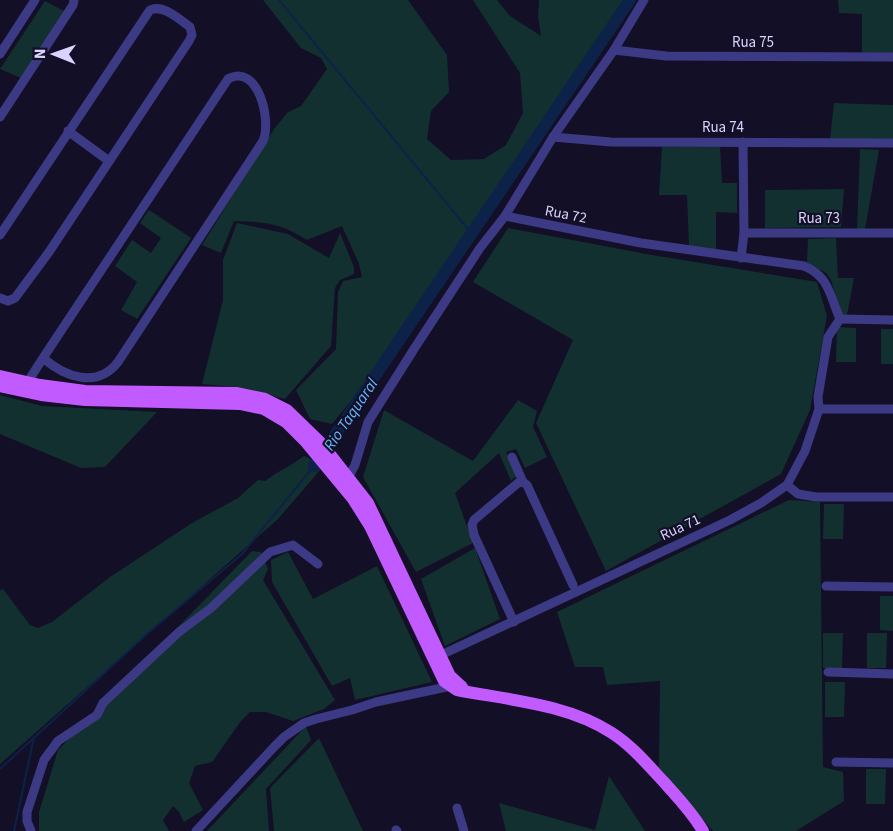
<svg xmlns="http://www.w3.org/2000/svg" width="893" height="831" font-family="'Source Sans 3',sans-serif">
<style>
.green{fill:#12302f}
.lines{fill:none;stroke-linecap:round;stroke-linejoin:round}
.stream{stroke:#0c2248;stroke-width:2}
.river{stroke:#0c2248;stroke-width:12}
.minor{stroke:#3d3a85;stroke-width:9}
.major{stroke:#c25bff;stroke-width:12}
.labels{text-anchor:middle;stroke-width:4.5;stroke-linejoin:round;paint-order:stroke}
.street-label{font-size:15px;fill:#d9d4ff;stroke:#130f26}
.water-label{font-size:16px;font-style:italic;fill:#62b6ff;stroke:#130f26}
</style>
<rect width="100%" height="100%" fill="#130f26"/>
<g class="green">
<path d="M263,0H408L447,55L449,92L431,111L427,139L451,160L484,159L506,145L523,113L520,73L473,0H497L510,16L541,36L538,17L539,0H625L462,251L417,308L378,368L332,424L310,419L296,390L336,349L338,292L343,281L362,277L359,264L342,226L307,240C281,223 265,222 234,221L221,253L202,245L274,129L288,112L301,106L327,69L321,58L301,48Z"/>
<path d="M838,0H893V54H862V14L839,13Z"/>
<path d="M45,1L66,12L21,78L0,69Z"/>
<path d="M834,103L893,105V139H830Z"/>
<path d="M720,146L722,183H737V213L716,212V252L689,246L687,195H659L662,147Z"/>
<path d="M860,149L879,150L865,229H857Z"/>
<path d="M844,189L841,227L765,228V190Z"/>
<path d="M149,210L191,238L137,319L121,310L137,282L115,266L132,240L151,253L161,238L140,223Z"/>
<path d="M237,223L288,234L329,258L340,233L354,267V274L340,280L335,288L331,346L285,399L237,387L202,384L223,300V260Z"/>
<path d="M508,228L652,255L817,282L827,316L810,410L781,474L606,571L536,423L573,340L473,282Z"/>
<path d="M836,238L838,278H854L847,315H842L831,280L826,273L807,262L808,239Z"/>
<path d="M837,327L856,328V362H836Z"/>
<rect x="881" y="329" width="12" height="35"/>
<path d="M0,395L42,406L157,412L105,467L81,468L0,434Z"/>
<path d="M518,400L537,411L533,427L547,457L525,468L516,449L506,452L517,475L511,481L499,453L455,493L473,543L416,572L363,477L384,410L473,461Z"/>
<path d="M304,456L309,458L321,469L278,519L0,764V590L3,589L30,625L38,628L52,622L110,577L192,523L238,498L258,480L265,481C278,471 291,466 304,456Z"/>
<path d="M789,500L820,502L823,767L843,772L844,801L796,831H713L659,769L660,681L607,685L603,667H575L557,612Z"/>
<path d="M824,504H844L843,539H823Z"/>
<path d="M475,548L500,619L445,646L421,579Z"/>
<path d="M252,551L261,552L268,569L263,580L335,700L324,709L293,721L266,712H250L241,721L212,762L195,766L189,783L203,810L184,822L179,812L173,806L163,820L169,831H39V812L58,750Z"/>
<path d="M288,552L313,599L377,566L432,682L355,700L350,678L332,686L272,582L271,560Z"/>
<path d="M880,596H893V631L880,630Z"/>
<path d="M823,633H843L842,668H823Z"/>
<path d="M867,633H887L886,668H867Z"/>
<path d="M825,682H845L844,717H825Z"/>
<path d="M306,726L311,740L266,789L269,831H207Z"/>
<path d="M319,738L363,831H274L270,788Z"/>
<path d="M866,769H886L885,804H866Z"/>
<path d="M609,776L645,831H506L499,803L595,830Z"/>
</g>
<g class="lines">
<g class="stream">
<path d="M279,0L472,234"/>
<path d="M0,769L148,633L242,554L314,466"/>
<path d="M14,831L34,737"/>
</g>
<path class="river" d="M314,466L630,0"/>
<g class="minor">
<path d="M614,50L666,56L893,57"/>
<path d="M0,54L35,0"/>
<path d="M0,117L73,5L74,0"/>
<path d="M68,131L109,161"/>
<path d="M553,137L611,142L893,143"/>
<path d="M505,216L641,243L804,266C829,276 830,296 840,319"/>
<path d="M744,233H893"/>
<path d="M0,235L150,10C163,4 179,19 190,27L192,35L189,41L49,252L15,298L8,301L0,298"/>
<path d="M741,258L744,233L743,142"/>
<path d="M840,319L893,320"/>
<path d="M27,383L43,358L228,79C258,62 272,121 263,141L118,362C97,389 65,377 43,358"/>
<path d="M819,409H893"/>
<path d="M512,457L523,482"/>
<path d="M349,476L355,465L368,422L414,349L480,248L505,216L553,137L614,50L644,0"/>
<path d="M787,485L798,494L816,497H893"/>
<path d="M826,586L893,587"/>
<path d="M514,622L474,535L472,525L474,520L518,483L523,482L527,485L573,585"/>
<path d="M441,655L730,520L761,503L787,485L805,451L819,409L818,397L828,337L840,319"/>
<path d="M828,672L893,674"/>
<path d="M836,762L893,763"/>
<path d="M457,808L464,831"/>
<path d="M396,830L397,831"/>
<path d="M31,831L27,821V812L44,760L58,741L97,715L103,703L179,632L211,608L270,552L293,545L318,564"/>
<path d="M196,831L274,747L284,737L304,723L316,719L352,710L376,702L451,686"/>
</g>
<g class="major">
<path d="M0,376L40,385L85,391L236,393L265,399L287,410L321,443L368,503L450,676L462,687"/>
<path d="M0,386L41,395L85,400L240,404L264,409L286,422L305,441L353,499L370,526L444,681L457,690C509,700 567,704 612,733C632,746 647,764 663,781C677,797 692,812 703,831"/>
</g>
</g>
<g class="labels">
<g class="street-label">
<text x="753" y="47">Rua 75</text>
<text x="723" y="132">Rua 74</text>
<text transform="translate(566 214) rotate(11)" y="5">Rua 72</text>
<text x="819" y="223">Rua 73</text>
<text transform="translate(680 527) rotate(-25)" y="5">Rua 71</text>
</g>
<g class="water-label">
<text transform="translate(350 414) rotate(-56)" y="6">Rio Taquaral</text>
</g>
</g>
<g transform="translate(54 54) rotate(271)" stroke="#130f26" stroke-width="4.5" paint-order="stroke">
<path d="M0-4.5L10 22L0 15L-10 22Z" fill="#d9d4ff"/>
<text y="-9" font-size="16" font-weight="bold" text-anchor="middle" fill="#d9d4ff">N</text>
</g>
</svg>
